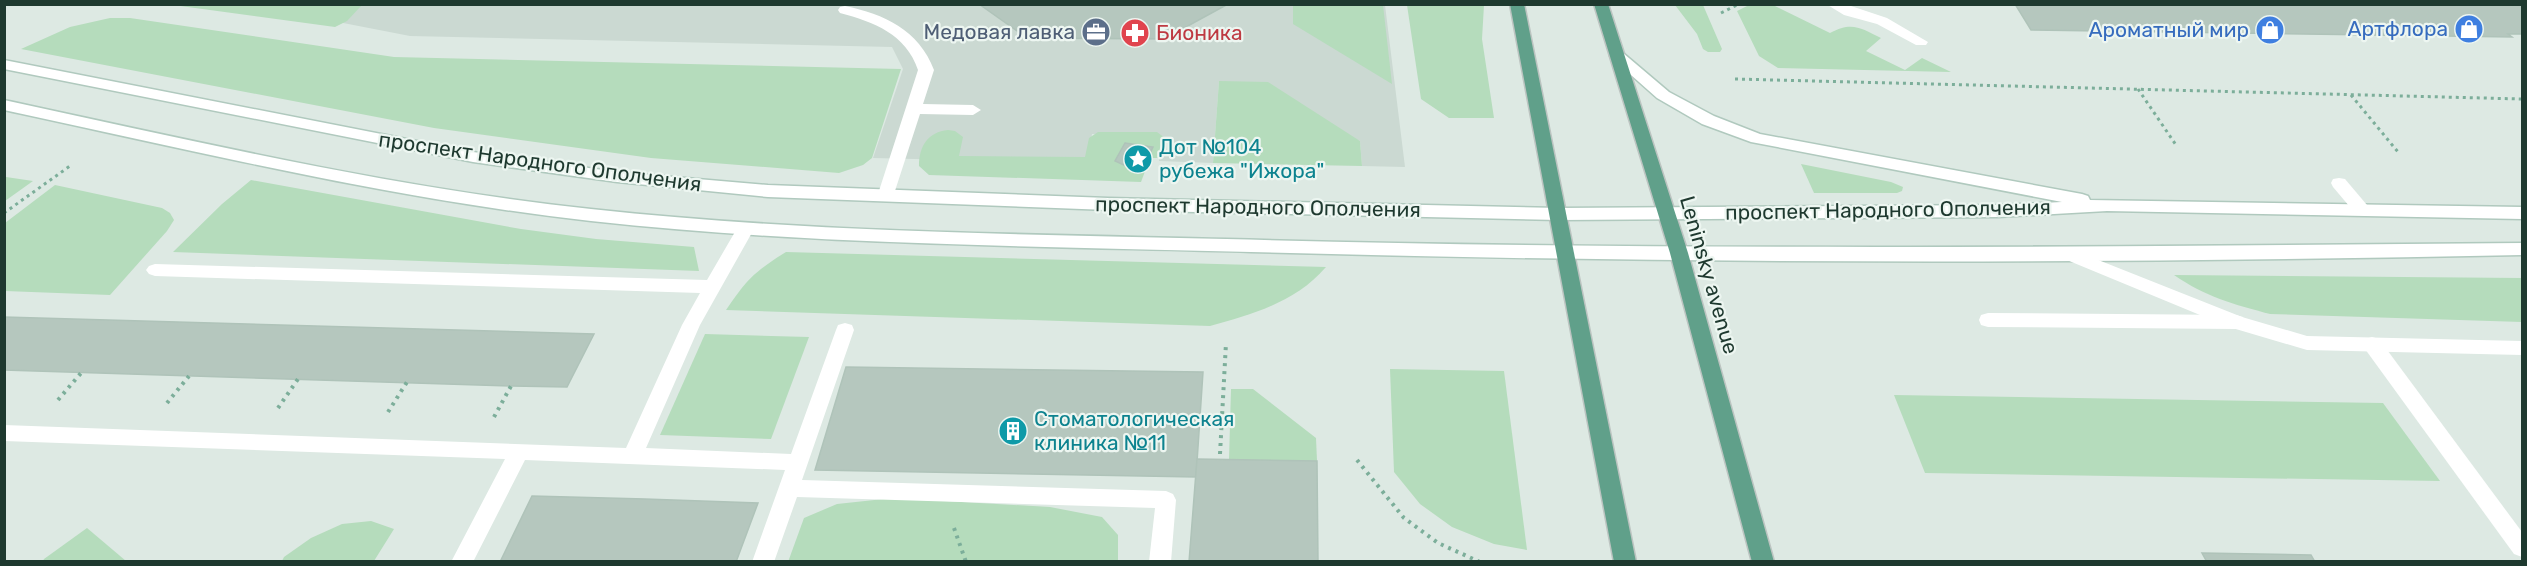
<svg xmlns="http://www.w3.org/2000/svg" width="2527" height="566" font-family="Rubik,sans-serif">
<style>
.built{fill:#cbd9d2}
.green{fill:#b5dcbc}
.building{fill:#b5c7be;stroke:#afc3b9;stroke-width:1.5}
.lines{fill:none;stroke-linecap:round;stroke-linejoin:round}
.secondary-casing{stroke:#b0c9be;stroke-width:3}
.primary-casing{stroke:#bcc4c1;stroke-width:3}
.path-far1{stroke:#7cae9a;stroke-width:3;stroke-dasharray:3 4;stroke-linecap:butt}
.path{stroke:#7cae9a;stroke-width:4;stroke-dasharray:3 5;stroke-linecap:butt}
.lane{fill:#fff;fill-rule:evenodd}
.street{fill:#fff;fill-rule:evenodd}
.secondary{fill:#fff;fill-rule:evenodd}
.primary{fill:#60a08a;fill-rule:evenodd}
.labels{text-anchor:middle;stroke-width:4.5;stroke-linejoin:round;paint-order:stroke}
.shop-label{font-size:21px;fill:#366cbe;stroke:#edf6f1;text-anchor:end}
.service-label{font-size:21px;fill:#4e5e75;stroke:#edf6f1;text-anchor:end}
.health-label{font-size:21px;fill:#be3a42;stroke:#edf6f1;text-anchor:start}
.culture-label{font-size:21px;fill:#0d838f;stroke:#edf6f1;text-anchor:start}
.street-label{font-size:21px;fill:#1e392f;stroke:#edf6f1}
</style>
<rect width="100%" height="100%" fill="#dde9e3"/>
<path class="built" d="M311,4L1385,5L1405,167L1362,166L1360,141L1219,81L1213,163L1159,161L1161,135L1092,134L1087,163L873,158L903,69L892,47L410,36L302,15Z"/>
<g class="green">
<path d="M1751,4L1773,5L1830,33C1852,21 1861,28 1881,38L1866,51L1905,70L1922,58L1951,72L1778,68L1759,56L1737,11Z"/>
<path d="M173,5H362L347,21L335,27Z"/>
<path d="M1383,5L1392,84L1293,24V6Z"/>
<path d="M1407,5H1484L1482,39L1494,118H1449L1421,99Z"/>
<path d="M1675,5H1703L1722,49L1720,52H1708L1703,49L1697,34Z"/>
<path d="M110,18H130L394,57L901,69L872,158L863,165L839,173L651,158L434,128L21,49L70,27Z"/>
<path d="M1219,81L1268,82L1360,141L1362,166L1213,163Z"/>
<path d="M948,130L955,131L963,137L959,156L1085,157L1089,138L1098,132H1157L1165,138L1162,158H1150L1141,182L929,175L919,166C919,146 928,132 948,130Z"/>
<path d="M1801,164L1891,182L1903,187L1902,191L1897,193H1814Z"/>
<path d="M4,177H6L33,181L5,201Z"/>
<path d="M251,180L521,229L596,239L694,247L699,271L173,252L222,204Z"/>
<path d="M55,185L162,208L170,213L174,220L167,231L110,295L5,291V223Z"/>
<path d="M786,252L1326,267C1296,302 1253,314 1210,326L726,310C747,279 754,272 786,252Z"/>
<path d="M2174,275L2522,278V322L2270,314C2232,304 2206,297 2174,275Z"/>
<path d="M705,334L809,337L771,439L660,435Z"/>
<path d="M1390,369L1504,371L1527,550L1494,544L1452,527L1420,504L1394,472Z"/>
<path d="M1231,389H1253L1316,438L1317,461L1229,460Z"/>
<path d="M1894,395L2383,403L2440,481L1925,473Z"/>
<path d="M893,498L1050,507L1102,517L1118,535V561L788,562L804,518L837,504Z"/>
<path d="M371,521L394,529L374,561H282L284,557L311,538L342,524Z"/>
<path d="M87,528L126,561H43L44,559Z"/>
</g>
<g class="building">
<path d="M979,4H1228L1164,39L1027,38Z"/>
<path d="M2015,4H2522V34H2508L2512,37L2031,30Z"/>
<path d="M1125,143L1153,147L1141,173L1115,161Z"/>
<path d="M4,317L594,334L567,387L511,386L4,370Z"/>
<path d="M846,367L1203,372L1196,477L815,470Z"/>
<path d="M1197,459L1317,461L1318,562H1189Z"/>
<path d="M532,496L645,499L758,503L736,562H500Z"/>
<path d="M2202,553L2311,555L2315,562H2207Z"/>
</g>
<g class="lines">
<g class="secondary-casing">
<g id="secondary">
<path d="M1618,51L1623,53L1669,92L1714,116L1760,134L2082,194L2088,196L2090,200L2522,207V219L2107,211L1998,217L1559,220L1108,210L768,197L617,182L473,162L4,69V60L473,152L617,172L768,185L1108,198L1559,208L1998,205L2062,202L1751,142L1702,124L1657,98L1613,59L1610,56Z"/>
<path d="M4,100C199,142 393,188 591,209C802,232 1014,234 1226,239C1658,251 2090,247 2522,243V255C2099,264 1675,264 1251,252C1031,246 810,245 591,221C393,199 199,152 4,110Z"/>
</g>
</g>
<g class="primary-casing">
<g id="primary">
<path d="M1510,4H1524L1636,562H1614Z"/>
<path d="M1594,4H1608L1688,253L1774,562H1752L1670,253Z"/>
</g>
</g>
<g class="path-far1">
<path d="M1721,13L1739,4"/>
<path d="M1735,79L2522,99"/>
<path d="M2138,89L2176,145"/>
<path d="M2351,95L2398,152"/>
<path d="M4,213L70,166"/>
</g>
<g class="path">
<path d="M58,400L81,373"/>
<path d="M167,403L189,376"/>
<path d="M278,408L298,379"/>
<path d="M388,412L407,382"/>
<path d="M494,417L511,386"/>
<path d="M1220,454L1226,343"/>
<path d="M1357,460L1404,518L1438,543L1480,562"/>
<path d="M954,528L966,562"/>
</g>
<g class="lane">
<path d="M1826,4H1845L1887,18L1928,42L1926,45H1916L1877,24L1844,15Z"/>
<path d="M845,6C884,14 919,30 934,70L923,104L973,105L981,110L973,115L920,114L893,197L891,201H879L877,197L918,70C906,34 874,22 840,13L838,10L840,7Z"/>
<path d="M2339,178L2345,179L2367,205L2370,209L2367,213H2355L2333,187L2331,183L2333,179Z"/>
<path d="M745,223L751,225L754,229L700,325L646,448L791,454L836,330L838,325L845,323L852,325L854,330L802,480L1166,491L1173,494L1176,500L1171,562H1149L1155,508L797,497L774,562H752L785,470L525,460L473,562H451L505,459L4,441V425L626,448L682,325L700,293L155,276L149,274L146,270L149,266L155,264L707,280L739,225Z"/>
<path d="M1988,313L2236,315L2243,317L2245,322L2243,327L2236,329L1988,327L1981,325L1979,320L1981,315Z"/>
<path d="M2372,337L2379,339L2522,532V557L2514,554L2365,349L2363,344L2365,339Z"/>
</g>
<path class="street" d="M2068,248L2242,317L2307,336L2522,341V355L2307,350L2229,327L2062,258L2059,254L2062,250Z"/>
<use href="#secondary" class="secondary"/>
<use href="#primary" class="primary"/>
</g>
<defs>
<g id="shop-disc" transform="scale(1.5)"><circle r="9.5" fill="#3f7fe0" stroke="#edf6f1"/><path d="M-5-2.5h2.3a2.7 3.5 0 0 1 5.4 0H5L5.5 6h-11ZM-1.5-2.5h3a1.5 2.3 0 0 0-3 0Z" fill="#fff"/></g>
<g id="office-disc" transform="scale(1.5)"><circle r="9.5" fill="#5c6f8a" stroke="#edf6f1"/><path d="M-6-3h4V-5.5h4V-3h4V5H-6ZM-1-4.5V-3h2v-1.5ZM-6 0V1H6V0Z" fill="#fff"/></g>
<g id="pharmacy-disc" transform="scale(1.5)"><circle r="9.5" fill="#e0444e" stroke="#edf6f1"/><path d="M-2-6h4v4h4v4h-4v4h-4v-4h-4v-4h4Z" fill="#fff"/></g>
<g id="sight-disc" transform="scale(1.5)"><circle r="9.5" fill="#0f9aa8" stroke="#edf6f1"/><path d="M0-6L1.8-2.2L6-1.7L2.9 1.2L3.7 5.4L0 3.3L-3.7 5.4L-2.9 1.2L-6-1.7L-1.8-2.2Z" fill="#fff"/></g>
<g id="building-disc" transform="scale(1.5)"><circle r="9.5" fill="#0f9aa8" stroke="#edf6f1"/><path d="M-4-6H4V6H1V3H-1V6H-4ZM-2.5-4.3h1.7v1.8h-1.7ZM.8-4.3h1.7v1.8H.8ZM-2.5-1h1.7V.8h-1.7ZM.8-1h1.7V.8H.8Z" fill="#fff"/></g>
</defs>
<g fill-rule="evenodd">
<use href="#shop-disc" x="2469" y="29"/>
<use href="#shop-disc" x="2270" y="30"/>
<use href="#office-disc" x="1096" y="32"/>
<use href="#pharmacy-disc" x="1135" y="33"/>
<use href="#sight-disc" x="1138" y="159"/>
<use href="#building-disc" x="1013" y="431"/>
</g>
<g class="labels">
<g class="shop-label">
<text x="2448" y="36">Артфлора</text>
<text x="2249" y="37">Ароматный мир</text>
</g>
<g class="service-label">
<text x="1075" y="39">Медовая лавка</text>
</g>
<g class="health-label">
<text x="1156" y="40">Бионика</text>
</g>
<g class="culture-label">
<text x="1159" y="154">Дот №104<tspan x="1159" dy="24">рубежа "Ижора"</tspan></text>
<text x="1034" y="426">Стоматологическая<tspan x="1034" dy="24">клиника №11</tspan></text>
</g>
<g class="street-label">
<text transform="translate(540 162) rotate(8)" y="7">проспект Народного Ополчения</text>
<text transform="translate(1258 207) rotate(1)" y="7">проспект Народного Ополчения</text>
<text transform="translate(1888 210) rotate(-1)" y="7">проспект Народного Ополчения</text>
<text transform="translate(1709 275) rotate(74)" y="7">Leninsky avenue</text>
</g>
</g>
<rect width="2527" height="566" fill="none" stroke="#1e392f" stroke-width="12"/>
</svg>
